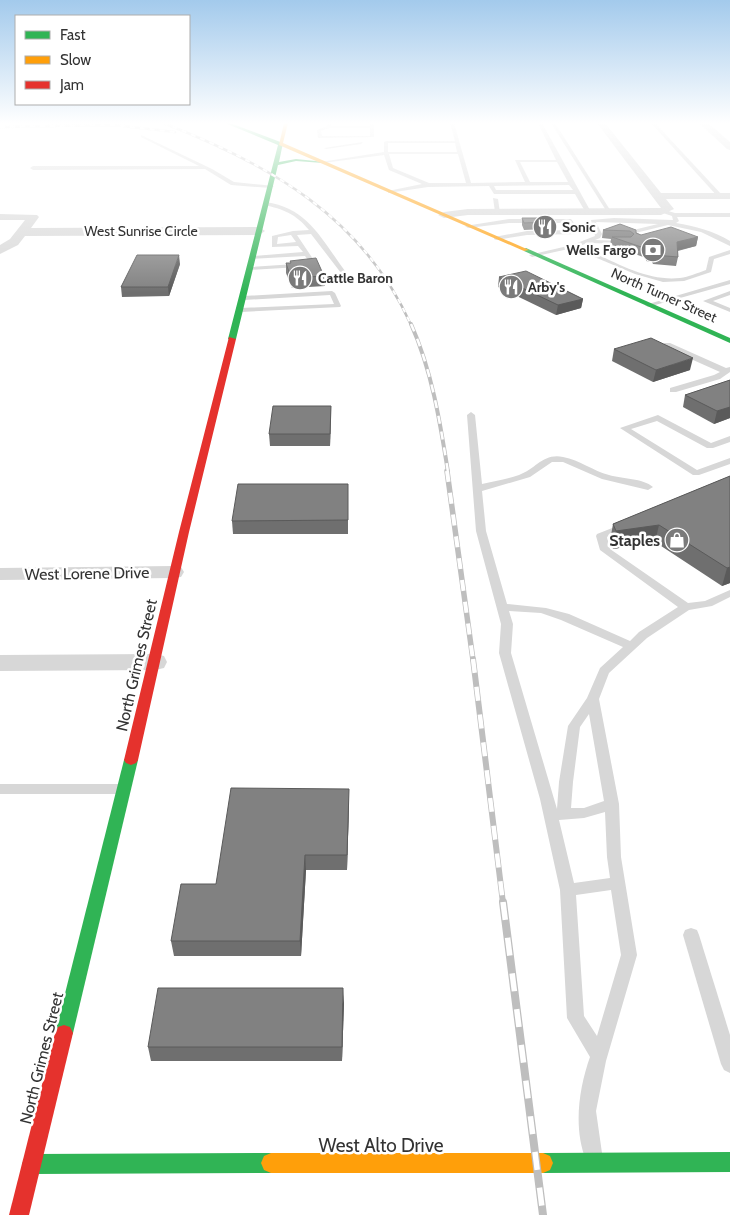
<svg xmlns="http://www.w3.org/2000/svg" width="730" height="1215" font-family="Cabin,sans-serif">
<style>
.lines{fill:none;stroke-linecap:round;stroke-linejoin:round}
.lane{fill:#d7d7d7;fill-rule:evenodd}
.street{fill:#d7d7d7;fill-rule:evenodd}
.fast{fill:#30b455;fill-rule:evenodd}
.slow{fill:#ff9f0a;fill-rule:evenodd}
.jam{fill:#e5322d;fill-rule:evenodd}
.rail-far4-casing{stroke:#bebebe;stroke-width:2.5}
.rail-far3-casing{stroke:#bebebe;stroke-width:4}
.rail-far2-casing{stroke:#bebebe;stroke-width:5.5}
.rail-far1-casing{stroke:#bebebe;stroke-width:6}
.rail-casing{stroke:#bebebe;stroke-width:8}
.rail-far4{stroke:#fff;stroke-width:2;stroke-dasharray:5;stroke-linecap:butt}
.rail-far3{stroke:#fff;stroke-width:2.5;stroke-dasharray:8;stroke-linecap:butt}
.rail-far2{stroke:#fff;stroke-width:4;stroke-dasharray:11;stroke-linecap:butt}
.rail-far1{stroke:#fff;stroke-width:4.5;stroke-dasharray:14;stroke-linecap:butt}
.rail{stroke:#fff;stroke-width:5.5;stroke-dasharray:18;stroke-linecap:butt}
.wall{fill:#6f6f6f}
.shaded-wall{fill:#5a5a5a}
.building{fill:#818181;stroke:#5a5a5a}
.labels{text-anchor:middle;stroke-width:5;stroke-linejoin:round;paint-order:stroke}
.far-poi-label{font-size:14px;font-weight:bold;fill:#333;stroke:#fff;text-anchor:start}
.far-street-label{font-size:14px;fill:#333;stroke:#fff}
.poi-label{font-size:16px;font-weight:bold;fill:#333;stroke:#fff;text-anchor:end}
.street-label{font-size:16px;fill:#333;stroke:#fff}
.near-street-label{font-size:19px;fill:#333;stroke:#fff}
</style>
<rect width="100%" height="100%" fill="#fff"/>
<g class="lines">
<g class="lane">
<path d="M327,123H331V126H370V123H374V137L318,138L317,130L327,126ZM329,128H370V136H322L321,131Z"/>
<path d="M450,123H454L471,183L525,182L515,160H556L538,123H542L591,212L586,213L575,194H494L489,186L428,187L388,193V191L422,184L389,170L384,155L323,163L321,162L384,152V142L386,141H455ZM388,143H455L457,152H388ZM389,154H458L466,183H429L393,168ZM520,162H557L568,182H530ZM569,185L573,190H496L494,186Z"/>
<path d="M551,123H555L612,213L607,212Z"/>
<path d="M651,123H655L722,195V197H718Z"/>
<path d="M141,135L212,169L234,182L274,186L271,188L231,185L205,169L33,170L30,168L33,166H199L141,137Z"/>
<path d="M363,142L361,144L326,149L324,148Z"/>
<path d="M493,198L498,199L500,213L495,212Z"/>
<path d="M266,202C308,208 322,240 345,271V273H341L311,234L297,235L317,265L316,266L249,270L248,269L251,267L310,263L305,256L251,259L250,258L253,256L303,252L298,246L272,247V236L293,231L309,230C296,214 283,209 264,205ZM291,235L296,242L277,244L278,237Z"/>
<path d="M665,210L675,213H730V217H677L679,221L676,223C695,226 714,231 730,241V246L701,232L668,225L623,236L621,235V233L658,224L596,222L602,234L600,238L595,240L626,241L629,243L628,244L588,243L579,246C610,259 645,282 680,278C689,277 697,273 706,270L709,257L730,250V254L714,259L711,272L684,281L663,282L635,274L573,248L532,257L529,255L572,245L595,236L591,220L614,218L673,220L672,216L663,213Z"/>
<path d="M509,219H571L581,232L578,234L527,235L496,240L494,239V237L527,231L574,230L569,223H509L468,228L465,226Z"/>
<path d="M730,280V284L648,307L645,305Z"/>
<path d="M332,291L335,293L341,306L340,307L241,312L237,310L241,308L334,304L330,295L244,300L241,298L244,296Z"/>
<path d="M730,291V295L713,301L730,308V312L703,301Z"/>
<path d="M664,343H670L726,368L730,367V372L720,379L676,392H670V388L714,375L720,372L664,347Z"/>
<path d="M471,412L475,415L482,484C494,481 507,479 519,475C536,469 543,453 563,457C580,460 593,471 609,475C622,479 643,478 653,487L648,490L602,479L563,462H552L530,477L482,491L486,531L507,604L546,608L569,614L630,641L639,632L678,607L600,550L596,536L597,534L625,523L629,524L630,526L629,528L607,537L610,549L688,603L705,601L730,590V597L712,606L689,610L647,638L609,673L599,699L619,804L621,857L637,955L606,1061L596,1111L602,1153L600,1160L593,1162L586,1160C573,1128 579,1088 590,1057L567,1018L560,890L540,799L499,653L501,624L476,531L467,415ZM509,611L541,613L561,620L623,647L600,668L587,698L568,726L559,782L557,809L511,653L513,624ZM589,714L604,801L584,808H571L573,782L580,727ZM605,812L607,857L610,878L574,883L559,820L584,818ZM611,890L621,955L597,1036L584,1016L576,895Z"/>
<path d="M658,415L711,443L730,436V442L713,448H707L657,421L631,429L697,470L730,458V464L699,475H693L620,428Z"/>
<path d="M0,784H121L126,785L128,789L126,793L121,794H0Z"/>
<path d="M691,928L697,930L699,935L730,1035V1073L724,1070L721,1064L683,935L685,930Z"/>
</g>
<g class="street">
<path d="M597,123H605L661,193H730V199H666L674,209L661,215H468L444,218L438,215L444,212L468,209L661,208Z"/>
<path d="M699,123H708L730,142V150L727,149Z"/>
<path d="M0,214L37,215L39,217L31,228L259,227L265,231L259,235L25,236L18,245L0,254V245L10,239L25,220H0Z"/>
<path d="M173,566L181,567L184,572L181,577L173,578L0,580V568Z"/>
<path d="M155,654L164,656L167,662L164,668L155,670L0,671V655Z"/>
</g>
<g class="fast">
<path d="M225,123H230L283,143L279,162L296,159L325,162L323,163L296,161L278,165L236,339L232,341L228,339L278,145Z"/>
<path d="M526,248L730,338V343L524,251V249Z"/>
<path d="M131,755L136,757L138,760L73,1033L70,1039L64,1041L58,1039L55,1033L124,760L126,757Z"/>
<path d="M730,1152V1172L543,1173L536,1170L533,1163L536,1156L543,1153Z"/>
<path d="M271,1153L278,1156L281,1163L278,1170L271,1173L32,1174L25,1171L22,1164L25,1157L32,1154Z"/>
</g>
<g class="slow">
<path d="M284,123H288L283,143L529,250L524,251L279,145Z"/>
<path d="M271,1153H543L550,1156L553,1163L550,1170L543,1173H271L264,1170L261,1163L264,1156Z"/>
</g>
<g class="jam">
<path d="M229,337L236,339L189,532L138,760L136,763L131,765L126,763L124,760L179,532Z"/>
<path d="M64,1025L70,1027L73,1033L29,1215H9L55,1033L58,1027Z"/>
</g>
<g class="rail-far4-casing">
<g id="rail-far4">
<path d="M163,123C269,164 363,217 411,325"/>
<path d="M0,127L114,125L175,132"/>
</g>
</g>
<g class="rail-far3-casing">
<path id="rail-far3" d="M411,324C432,371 440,422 448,472"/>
</g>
<g class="rail-far2-casing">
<path id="rail-far2" d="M447,471L473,660"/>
</g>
<g class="rail-far1-casing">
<path id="rail-far1" d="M473,659L503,903"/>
</g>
<g class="rail-casing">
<path id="rail" d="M503,902L543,1215"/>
</g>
<use href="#rail-far4" class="rail-far4"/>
<use href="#rail-far3" class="rail-far3"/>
<use href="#rail-far2" class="rail-far2"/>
<use href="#rail-far1" class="rail-far1"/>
<use href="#rail" class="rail"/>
</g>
<g class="wall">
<path d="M522,218L546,222L545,229L524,230L522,225Z"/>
<path d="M620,224L641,235L698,237L696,246L678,251V257L676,266L653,264L652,262L646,261V258L610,245L611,239L602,238L603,230Z"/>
<path d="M290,261L324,276L325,286L292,288L286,273V263H291Z"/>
<path d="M180,264L169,296L122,297L121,287Z"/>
<path d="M499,277L583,299L581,308L556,315L498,287Z"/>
<path d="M614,349L690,370L653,382L612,361Z"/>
<path d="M730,380V418L714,424L683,407L685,395Z"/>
<path d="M331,406L330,446H270L269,434Z"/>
<path d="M730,476V583L722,586L655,542L613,549L610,541L613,524Z"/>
<path d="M348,484V534H233L232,521Z"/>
<path d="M349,803L347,870H306L301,956H174L171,941L216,884Z"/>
<path d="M344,1003L342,1061H151L148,1047Z"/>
</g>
<g class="shaded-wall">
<path d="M698,237L696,246L675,251L677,242Z"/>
<path d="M179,255L180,264L169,296L168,287Z"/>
<path d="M583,299L581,308L556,315L558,305Z"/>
<path d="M693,358L690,370L653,382L656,370Z"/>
<path d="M331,406V418L330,446V434Z"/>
<path d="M730,407V418L714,424L717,411Z"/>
<path d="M659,525L655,542L613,549L616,531Z"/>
<path d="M730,567V583L722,586L727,568Z"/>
<path d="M349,789V803L347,870V855Z"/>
<path d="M305,855L306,870L301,956L300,941Z"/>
<path d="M343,988L344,1003L342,1061V1047Z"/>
</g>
<g class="building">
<path d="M522,218H544L546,222L524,223Z"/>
<path d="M620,224L636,230V233L641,235L671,227L698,237L677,242L678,257L654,255V253L647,252V249L612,237H631L634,234L630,231L603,230Z"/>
<path d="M137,255H179L168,287H121Z"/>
<path d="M316,258L324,276L291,278L286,263H291L290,261Z"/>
<path d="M526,271L583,299L558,305L499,277Z"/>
<path d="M651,338L693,358L656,370L614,349Z"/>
<path d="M730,380V407L717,411L685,395Z"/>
<path d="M273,406H331L330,434H269Z"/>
<path d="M730,476V567L727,568L659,525L616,531L613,524Z"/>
<path d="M238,484H348V520L232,521Z"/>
<path d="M231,788L349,789L347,855H305L300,941H171L181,884H216Z"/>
<path d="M158,988H343L342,1047H148Z"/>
</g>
<linearGradient id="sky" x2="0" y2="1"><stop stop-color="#a3caec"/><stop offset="0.42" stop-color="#fff"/><stop offset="1" stop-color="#fff" stop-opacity="0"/></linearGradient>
<rect width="730" height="293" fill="url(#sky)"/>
<defs>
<g id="restaurant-disc" transform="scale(1.25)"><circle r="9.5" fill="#7a7a7a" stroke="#fff"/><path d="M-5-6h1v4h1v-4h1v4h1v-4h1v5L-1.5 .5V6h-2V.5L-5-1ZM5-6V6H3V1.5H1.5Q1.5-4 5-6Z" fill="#fff"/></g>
<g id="bank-disc" transform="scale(1.25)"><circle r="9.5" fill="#7a7a7a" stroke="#fff"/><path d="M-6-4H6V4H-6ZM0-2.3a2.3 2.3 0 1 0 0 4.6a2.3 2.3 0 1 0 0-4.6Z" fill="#fff"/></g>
<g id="shop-disc" transform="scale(1.25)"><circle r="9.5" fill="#7a7a7a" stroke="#fff"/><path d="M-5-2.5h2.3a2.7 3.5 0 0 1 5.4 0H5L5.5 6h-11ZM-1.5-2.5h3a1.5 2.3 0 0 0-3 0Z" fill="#fff"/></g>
</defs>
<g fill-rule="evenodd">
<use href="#restaurant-disc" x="545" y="227"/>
<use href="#bank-disc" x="653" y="250"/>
<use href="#restaurant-disc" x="300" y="278"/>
<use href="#restaurant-disc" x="511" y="287"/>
<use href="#shop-disc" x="677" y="540"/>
</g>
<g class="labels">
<g class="far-poi-label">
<text x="562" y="232">Sonic</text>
<text x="636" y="255" text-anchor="end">Wells Fargo</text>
<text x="318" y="283">Cattle Baron</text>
<text x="528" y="292">Arby's</text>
</g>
<g class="far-street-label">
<text x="141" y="236">West Sunrise Circle</text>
<text transform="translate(664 295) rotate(24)" y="5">North Turner Street</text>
</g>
<g class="poi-label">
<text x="660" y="546">Staples</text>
</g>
<g class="street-label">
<text transform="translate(87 573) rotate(-1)" y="6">West Lorene Drive</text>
<text transform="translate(136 665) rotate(-77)" y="6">North Grimes Street</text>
<text transform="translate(41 1058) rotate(-76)" y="6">North Grimes Street</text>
</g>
<g class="near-street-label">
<text x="381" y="1152">West Alto Drive</text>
</g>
</g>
<rect x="15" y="15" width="175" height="90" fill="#ffffff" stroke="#adadad"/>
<rect x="25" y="31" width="25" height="8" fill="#30b455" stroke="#adadad"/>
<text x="60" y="40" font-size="15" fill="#333333">Fast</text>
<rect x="25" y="56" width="25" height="8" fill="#ff9f0a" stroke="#adadad"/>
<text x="60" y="65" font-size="15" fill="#333333">Slow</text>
<rect x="25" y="81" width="25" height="8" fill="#e5322d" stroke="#adadad"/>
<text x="60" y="90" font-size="15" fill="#333333">Jam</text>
</svg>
